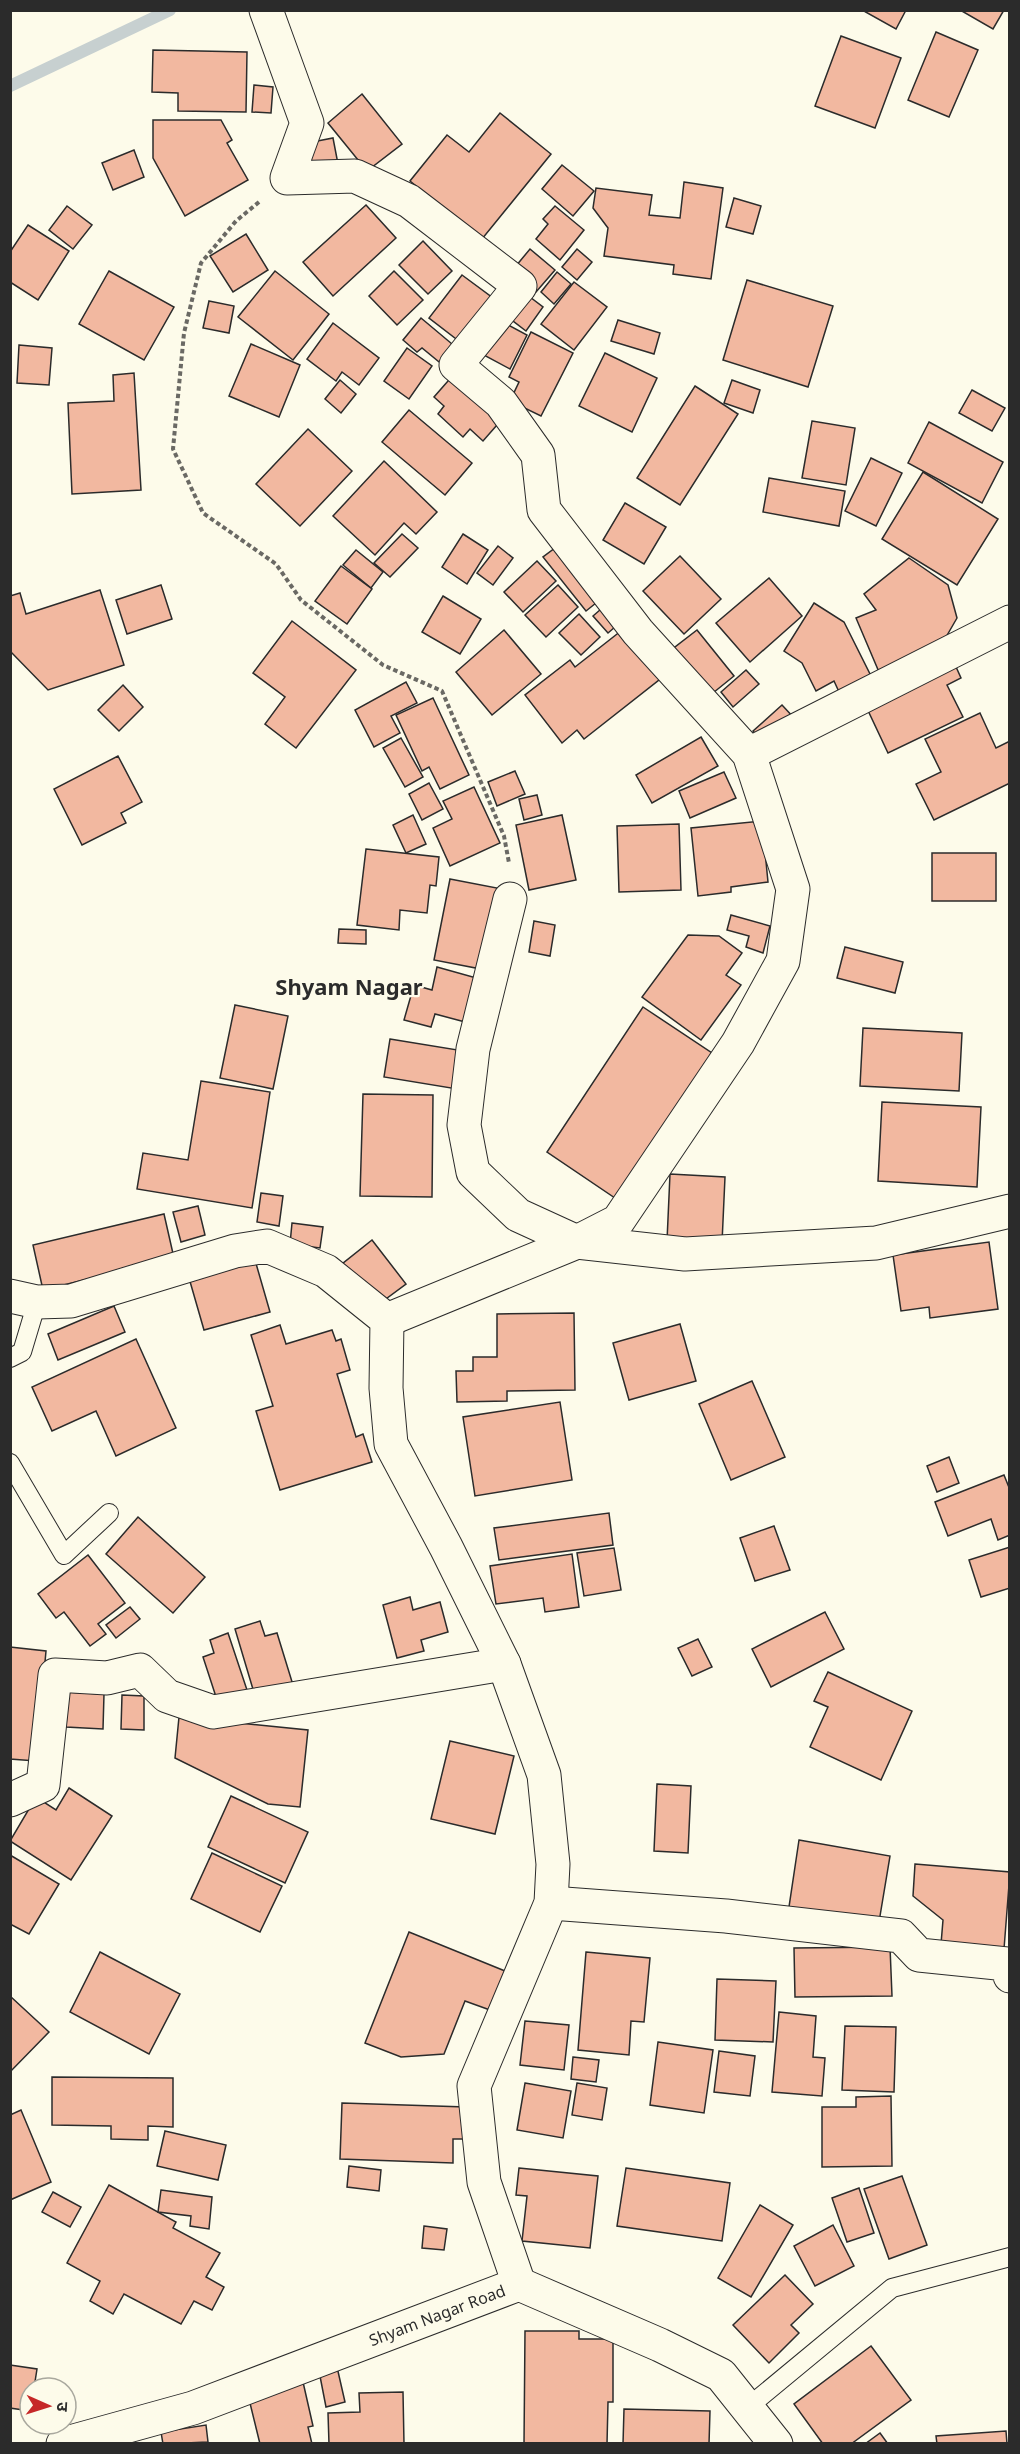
<svg xmlns="http://www.w3.org/2000/svg" width="1020" height="2454" font-family="'Noto Sans','Noto Sans Devanagari',sans-serif">
<style>
.lines{fill:none;stroke-linecap:round;stroke-linejoin:round}
.stream{stroke:#c7d0d0;stroke-width:12}
.building{fill:#f2b8a0;stroke:#2b2b2b;stroke-width:1.5}
.service-casing{stroke:#2b2b2b;stroke-width:20}
.minor-casing{stroke:#2b2b2b;stroke-width:35}
.tertiary-casing{stroke:#2b2b2b;stroke-width:35}
.path{stroke:#6a6964;stroke-width:4;stroke-dasharray:4.5 3;stroke-linecap:butt}
.service{stroke:#fdfbea;stroke-width:18}
.minor{stroke:#fdfbea;stroke-width:33}
.tertiary{stroke:#fdfbea;stroke-width:33}
.labels{text-anchor:middle;stroke-width:4.5;stroke-linejoin:round;paint-order:stroke}
.street-label{font-size:16px;fill:#2b2b2b;stroke:#fdfbea}
.district-label{font-size:22px;font-weight:bold;fill:#2b2b2b;stroke:#fdfbea}
</style>
<rect width="100%" height="100%" fill="#fdfbea"/>
<g class="lines">
<path class="stream" d="M10,86L170,10"/>
</g>
<g class="building">
<path d="M862,10H906L896,29Z"/>
<path d="M960,10H1004L993,29Z"/>
<path d="M936,32L978,50L949,117L908,100Z"/>
<path d="M841,36L901,58L875,128L815,106Z"/>
<path d="M153,50L247,52L246,112L178,111V93L152,92Z"/>
<path d="M254,85L273,87L271,113L252,112Z"/>
<path d="M362,94L402,144L367,171L328,123Z"/>
<path d="M500,113L551,154L482,239L410,181L447,135L469,152Z"/>
<path d="M153,120H221L232,140L227,143L248,180L185,216L153,158Z"/>
<path d="M333,138L338,164L311,169L307,143Z"/>
<path d="M134,150L144,177L113,190L102,163Z"/>
<path d="M562,165L594,191L573,216L542,189Z"/>
<path d="M684,182L723,188L711,279L673,274L674,265L604,256L608,228L593,208L596,188L652,195L649,215L680,218Z"/>
<path d="M734,198L761,206L753,234L726,227Z"/>
<path d="M366,205L396,238L333,296L303,262Z"/>
<path d="M67,206L92,225L73,249L49,230Z"/>
<path d="M555,206L584,230L560,260L536,239L548,224L543,219Z"/>
<path d="M28,225L69,251L38,300L10,282V252Z"/>
<path d="M246,234L268,270L233,292L210,256Z"/>
<path d="M423,241L452,271L428,294L399,265Z"/>
<path d="M530,249L555,270L536,292L511,272Z"/>
<path d="M577,249L592,262L577,280L562,267Z"/>
<path d="M109,271L174,307L144,360L79,324Z"/>
<path d="M275,271L329,314L293,360L238,317Z"/>
<path d="M394,271L423,300L397,325L369,296Z"/>
<path d="M557,272L571,284L554,304L541,292Z"/>
<path d="M462,275L497,301L464,345L429,318Z"/>
<path d="M747,280L833,306L808,387L723,360Z"/>
<path d="M574,282L607,307L574,350L541,324Z"/>
<path d="M522,291L543,307L526,331L505,315Z"/>
<path d="M209,301L234,306L229,333L203,328Z"/>
<path d="M421,318L458,349L444,366L422,348L417,352L403,340Z"/>
<path d="M497,319L527,335L510,369L480,353Z"/>
<path d="M618,320L660,333L654,354L611,341Z"/>
<path d="M333,323L379,358L359,385L342,372L336,381L307,359Z"/>
<path d="M531,332L573,353L541,416L510,401L519,382L509,377Z"/>
<path d="M251,344L300,365L279,417L229,396Z"/>
<path d="M19,345L52,348L49,385L17,383Z"/>
<path d="M407,348L432,366L409,399L384,381Z"/>
<path d="M605,353L657,378L632,432L579,406Z"/>
<path d="M134,373L141,490L72,494L68,403L114,401L113,375Z"/>
<path d="M455,373L504,417L483,441L470,429L463,437L438,414L444,406L434,397Z"/>
<path d="M340,380L356,394L341,413L325,399Z"/>
<path d="M732,380L760,390L753,413L724,403Z"/>
<path d="M695,386L738,414L680,505L637,478Z"/>
<path d="M972,390L1005,408L992,431L959,413Z"/>
<path d="M409,410L472,463L445,495L382,442Z"/>
<path d="M812,421L855,428L846,485L802,478Z"/>
<path d="M929,422L1003,462L982,503L908,463Z"/>
<path d="M308,429L352,471L300,526L256,484Z"/>
<path d="M871,458L902,473L876,526L845,511Z"/>
<path d="M384,461L437,512L416,534L404,523L375,555L333,516Z"/>
<path d="M923,472L998,519L957,585L882,539Z"/>
<path d="M769,478L845,491L839,526L763,512Z"/>
<path d="M625,503L666,527L644,564L603,540Z"/>
<path d="M402,534L418,548L390,577L374,563Z"/>
<path d="M463,534L488,550L467,584L442,567Z"/>
<path d="M559,545L601,599L586,611L543,557Z"/>
<path d="M498,546L513,558L493,585L477,573Z"/>
<path d="M356,550L383,572L371,588L343,565Z"/>
<path d="M680,556L721,599L684,634L643,591Z"/>
<path d="M909,558L948,585L957,618L942,644L879,672L856,618L876,610L864,594Z"/>
<path d="M537,561L556,581L523,612L504,592Z"/>
<path d="M341,566L372,589L347,624L315,601Z"/>
<path d="M769,578L802,616L750,662L716,623Z"/>
<path d="M161,585L172,619L127,634L116,600Z"/>
<path d="M558,585L578,607L546,637L525,615Z"/>
<path d="M100,590L124,665L48,690L10,651V596L20,593L26,614Z"/>
<path d="M443,596L481,619L460,654L422,632Z"/>
<path d="M608,603L622,621L608,633L593,616Z"/>
<path d="M814,603L844,622L872,678L840,694L834,681L816,691L802,663L784,651Z"/>
<path d="M579,614L600,637L581,655L559,633Z"/>
<path d="M292,621L356,670L296,748L265,724L285,697L253,673Z"/>
<path d="M626,627L664,676L584,739L577,730L562,743L525,695L570,660L575,667Z"/>
<path d="M504,630L541,674L492,715L456,672Z"/>
<path d="M697,630L734,676L703,701L666,654Z"/>
<path d="M952,658L961,678L947,685L963,717L888,753L864,702Z"/>
<path d="M746,670L759,684L733,707L721,692Z"/>
<path d="M406,682L417,703L391,716L400,733L374,747L355,710Z"/>
<path d="M123,685L143,707L119,731L98,710Z"/>
<path d="M433,698L469,775L440,789L429,767L422,771L396,715Z"/>
<path d="M782,705L794,718L765,744L753,731Z"/>
<path d="M980,713L996,748L1010,741V783L934,820L916,784L941,772L925,739Z"/>
<path d="M701,737L718,766L652,803L636,775Z"/>
<path d="M401,738L423,777L405,787L383,748Z"/>
<path d="M118,756L142,802L121,813L126,823L82,845L54,789Z"/>
<path d="M515,771L525,794L497,806L488,782Z"/>
<path d="M724,772L736,798L690,818L679,791Z"/>
<path d="M429,783L443,809L422,820L409,794Z"/>
<path d="M474,787L500,843L450,866L433,828L452,819L443,801Z"/>
<path d="M537,795L542,815L524,820L519,799Z"/>
<path d="M413,815L426,844L406,853L393,825Z"/>
<path d="M562,815L576,880L529,890L516,825Z"/>
<path d="M762,821L768,882L731,887V892L698,896L691,828Z"/>
<path d="M679,824L681,890L619,892L617,826Z"/>
<path d="M366,849L439,857L436,886L430,885L427,913L400,910L399,930L357,925Z"/>
<rect x="932" y="853" width="64" height="48"/>
<path d="M450,879L497,888L481,969L434,960Z"/>
<path d="M731,915L770,926L763,953L746,947L749,936L727,930Z"/>
<path d="M534,921L555,925L550,956L529,952Z"/>
<path d="M339,929L366,930V944L338,943Z"/>
<path d="M688,935L719,936L742,953L726,975L741,985L701,1040L642,997Z"/>
<path d="M845,947L903,962L895,993L837,978Z"/>
<path d="M437,967L480,979L469,1023L435,1014L431,1027L404,1020L414,985L432,990Z"/>
<path d="M235,1005L288,1016L273,1089L220,1078Z"/>
<path d="M643,1007L712,1053L615,1198L547,1152Z"/>
<path d="M863,1028L962,1033L959,1091L860,1086Z"/>
<path d="M390,1039L464,1051L457,1089L384,1077Z"/>
<path d="M201,1081L270,1092L252,1208L137,1189L143,1153L188,1160Z"/>
<path d="M363,1094L433,1095L432,1197L360,1196Z"/>
<path d="M882,1102L981,1107L977,1187L878,1181Z"/>
<path d="M670,1174L725,1177L722,1243L667,1241Z"/>
<path d="M261,1193L283,1196L279,1226L257,1222Z"/>
<path d="M198,1206L205,1235L181,1242L173,1212Z"/>
<path d="M164,1214L174,1258L43,1290L33,1245Z"/>
<path d="M292,1223L323,1227L320,1248L290,1244Z"/>
<path d="M372,1240L406,1284L375,1307L342,1264Z"/>
<path d="M989,1242L998,1309L930,1318L929,1307L901,1311L893,1255Z"/>
<path d="M255,1260L270,1312L204,1330L189,1278Z"/>
<path d="M114,1306L125,1332L58,1360L48,1334Z"/>
<path d="M574,1313L575,1390L507,1391V1401L457,1402L456,1371H473V1357H497V1314Z"/>
<path d="M680,1324L696,1381L629,1400L613,1343Z"/>
<path d="M280,1325L286,1344L332,1330L336,1341L341,1339L350,1370L337,1374L356,1437L363,1434L372,1462L280,1490L256,1411L273,1406L251,1335Z"/>
<path d="M136,1339L176,1428L116,1456L96,1411L52,1431L32,1387Z"/>
<path d="M752,1381L785,1457L731,1480L699,1404Z"/>
<path d="M560,1402L572,1480L475,1496L463,1417Z"/>
<path d="M949,1457L959,1483L937,1492L927,1466Z"/>
<path d="M1004,1475L1010,1490V1535L998,1540L991,1519L948,1536L935,1502Z"/>
<path d="M609,1513L613,1545L499,1560L494,1528Z"/>
<path d="M138,1517L205,1577L173,1613L106,1554Z"/>
<path d="M774,1526L790,1570L755,1581L740,1538Z"/>
<path d="M1010,1547V1588L981,1597L969,1560Z"/>
<path d="M614,1548L621,1590L584,1596L577,1553Z"/>
<path d="M572,1554L579,1607L545,1612L543,1598L496,1604L490,1566Z"/>
<path d="M88,1555L125,1603L98,1624L106,1634L90,1646L64,1612L56,1618L38,1594Z"/>
<path d="M410,1597L413,1610L440,1602L448,1632L421,1640L424,1651L397,1658L383,1605Z"/>
<path d="M130,1607L140,1619L116,1638L106,1625Z"/>
<path d="M825,1612L844,1649L771,1687L752,1649Z"/>
<path d="M260,1621L265,1636L277,1633L293,1685L255,1696L235,1629Z"/>
<path d="M228,1633L249,1696L219,1706L203,1657L214,1653L210,1640Z"/>
<path d="M698,1639L712,1667L692,1676L678,1648Z"/>
<path d="M10,1647L46,1651L36,1761L10,1759Z"/>
<path d="M828,1672L912,1711L881,1780L810,1747L828,1707L814,1701Z"/>
<path d="M68,1692L104,1694L103,1729L66,1727Z"/>
<path d="M122,1695L144,1696V1730L121,1729Z"/>
<path d="M179,1717L308,1730L300,1807L268,1804L175,1758Z"/>
<path d="M450,1741L514,1756L495,1834L431,1819Z"/>
<path d="M657,1784L691,1786L688,1853L654,1851Z"/>
<path d="M69,1788L112,1816L71,1880L10,1841L36,1797L56,1810Z"/>
<path d="M231,1796L308,1832L285,1883L208,1847Z"/>
<path d="M799,1840L890,1856L879,1922L789,1907Z"/>
<path d="M212,1853L282,1886L260,1932L191,1899Z"/>
<path d="M10,1855L59,1884L29,1934L10,1924Z"/>
<path d="M915,1864L1010,1872L1004,1949L941,1944L943,1920L913,1896Z"/>
<path d="M409,1932L505,1971L490,2010L465,2001L444,2054L401,2057L365,2043Z"/>
<path d="M890,1947L892,1996L795,1997L794,1948Z"/>
<path d="M100,1952L180,1994L149,2054L70,2012Z"/>
<path d="M586,1952L650,1958L644,2022L631,2021L629,2055L578,2050Z"/>
<path d="M717,1979L776,1981L773,2042L715,2040Z"/>
<path d="M10,1996L49,2032L10,2072Z"/>
<path d="M779,2012L816,2016L813,2057L825,2058L822,2096L772,2092Z"/>
<path d="M525,2021L569,2025L564,2070L520,2065Z"/>
<path d="M845,2026L896,2027L894,2092L842,2090Z"/>
<path d="M658,2042L713,2050L704,2113L650,2105Z"/>
<path d="M719,2051L755,2056L750,2096L714,2092Z"/>
<path d="M573,2057L599,2060L596,2082L571,2079Z"/>
<path d="M52,2077L173,2078V2127L148,2126V2140L111,2139V2126L52,2125Z"/>
<path d="M525,2083L571,2091L563,2138L517,2130Z"/>
<path d="M577,2083L607,2088L602,2120L572,2115Z"/>
<path d="M891,2096L892,2166L822,2167V2107H856V2097Z"/>
<path d="M342,2103L466,2107L465,2139H453V2163L340,2159Z"/>
<path d="M21,2110L51,2182L10,2200V2115Z"/>
<path d="M165,2131L226,2145L218,2180L157,2166Z"/>
<path d="M349,2166L381,2170L379,2191L347,2187Z"/>
<path d="M519,2168L598,2176L590,2248L522,2241L527,2196L516,2195Z"/>
<path d="M626,2168L730,2183L722,2241L617,2226Z"/>
<path d="M902,2176L927,2245L889,2259L864,2189Z"/>
<path d="M109,2185L176,2222L173,2228L220,2253L206,2277L224,2287L212,2310L194,2301L181,2324L124,2294L113,2314L90,2301L100,2281L67,2263Z"/>
<path d="M859,2188L874,2233L847,2242L832,2198Z"/>
<path d="M161,2190L212,2197L209,2229L190,2226L191,2216L158,2212Z"/>
<path d="M53,2192L81,2207L70,2227L42,2212Z"/>
<path d="M760,2205L793,2225L751,2297L718,2278Z"/>
<path d="M833,2225L854,2266L815,2286L794,2246Z"/>
<path d="M424,2226L447,2229L444,2250L422,2248Z"/>
<path d="M785,2275L813,2304L791,2325L799,2333L769,2363L733,2325Z"/>
<path d="M525,2331H579V2339H613V2402H608L607,2444H524Z"/>
<path d="M871,2346L911,2400L851,2444H823L794,2404Z"/>
<path d="M10,2365L37,2369L34,2388H30V2411L10,2408Z"/>
<path d="M337,2367L345,2402L326,2407L319,2371Z"/>
<path d="M303,2382L313,2426L308,2427L312,2444H260L248,2395Z"/>
<path d="M403,2392L404,2444H329L328,2413L360,2412L359,2393Z"/>
<path d="M624,2409L710,2411L709,2444H623Z"/>
<path d="M206,2425L208,2442L163,2444L161,2432Z"/>
<path d="M1006,2431L1007,2444H937L936,2436Z"/>
<path d="M880,2433L888,2444H865Z"/>
</g>
<g class="lines">
<g class="service-casing">
<g id="service">
<path d="M10,1358L22,1352L37,1302"/>
<path d="M10,1463L64,1555L109,1513"/>
<path d="M747,2408L892,2288L1010,2257"/>
</g>
</g>
<g class="minor-casing">
<g id="minor">
<path d="M266,10L307,123L287,178L355,176L409,201L520,286L456,365L501,403L538,455L544,510L638,632L749,754L793,889L783,961L738,1043L618,1221L577,1242L387,1320"/>
<path d="M749,754L1010,622"/>
<path d="M510,899L473,1049L464,1125L473,1172L518,1215L577,1242L685,1254L876,1243L1010,1211"/>
<path d="M10,1296L37,1302L71,1301L235,1251L267,1246L326,1271L387,1320L386,1388L391,1444L446,1547L504,1664L544,1775L553,1864L551,1903L474,2086L484,2182L519,2284"/>
<path d="M10,1800L43,1785L55,1675L107,1678L140,1670L167,1696L213,1712L504,1664"/>
<path d="M551,1903L726,1916L901,1936L919,1955L1007,1964L1010,1976"/>
</g>
</g>
<g class="tertiary-casing">
<g id="tertiary">
<path id="s1" d="M63,2444L193,2408L519,2284L660,2345L721,2375L776,2444"/>
</g>
</g>
<path class="path" d="M259,202L236,221L201,263L184,333L173,449L203,513L276,564L301,600L383,665L442,691L504,836L509,863"/>
<use href="#service" class="service"/>
<use href="#minor" class="minor"/>
<use href="#tertiary" class="tertiary"/>
</g>
<g class="labels">
<g class="street-label">
<text dy="6" stroke="none"><textPath href="#s1" startOffset="396">Shyam Nagar Road</textPath></text>
</g>
<g class="district-label">
<text x="349" y="995">Shyam Nagar</text>
</g>
</g>
<rect width="1020" height="2454" fill="none" stroke="#2b2b2b" stroke-width="24"/>
<g transform="translate(48 2406) rotate(93)"><circle r="28" fill="#fdfbea" stroke="#a9a89e" stroke-width="1.5"/>
<path d="M0-4.5L10 22L0 15L-10 22Z" fill="#c62828"/>
<text y="-9" font-size="16" font-weight="bold" text-anchor="middle" fill="#2b2b2b">उ</text>
</g>
</svg>
